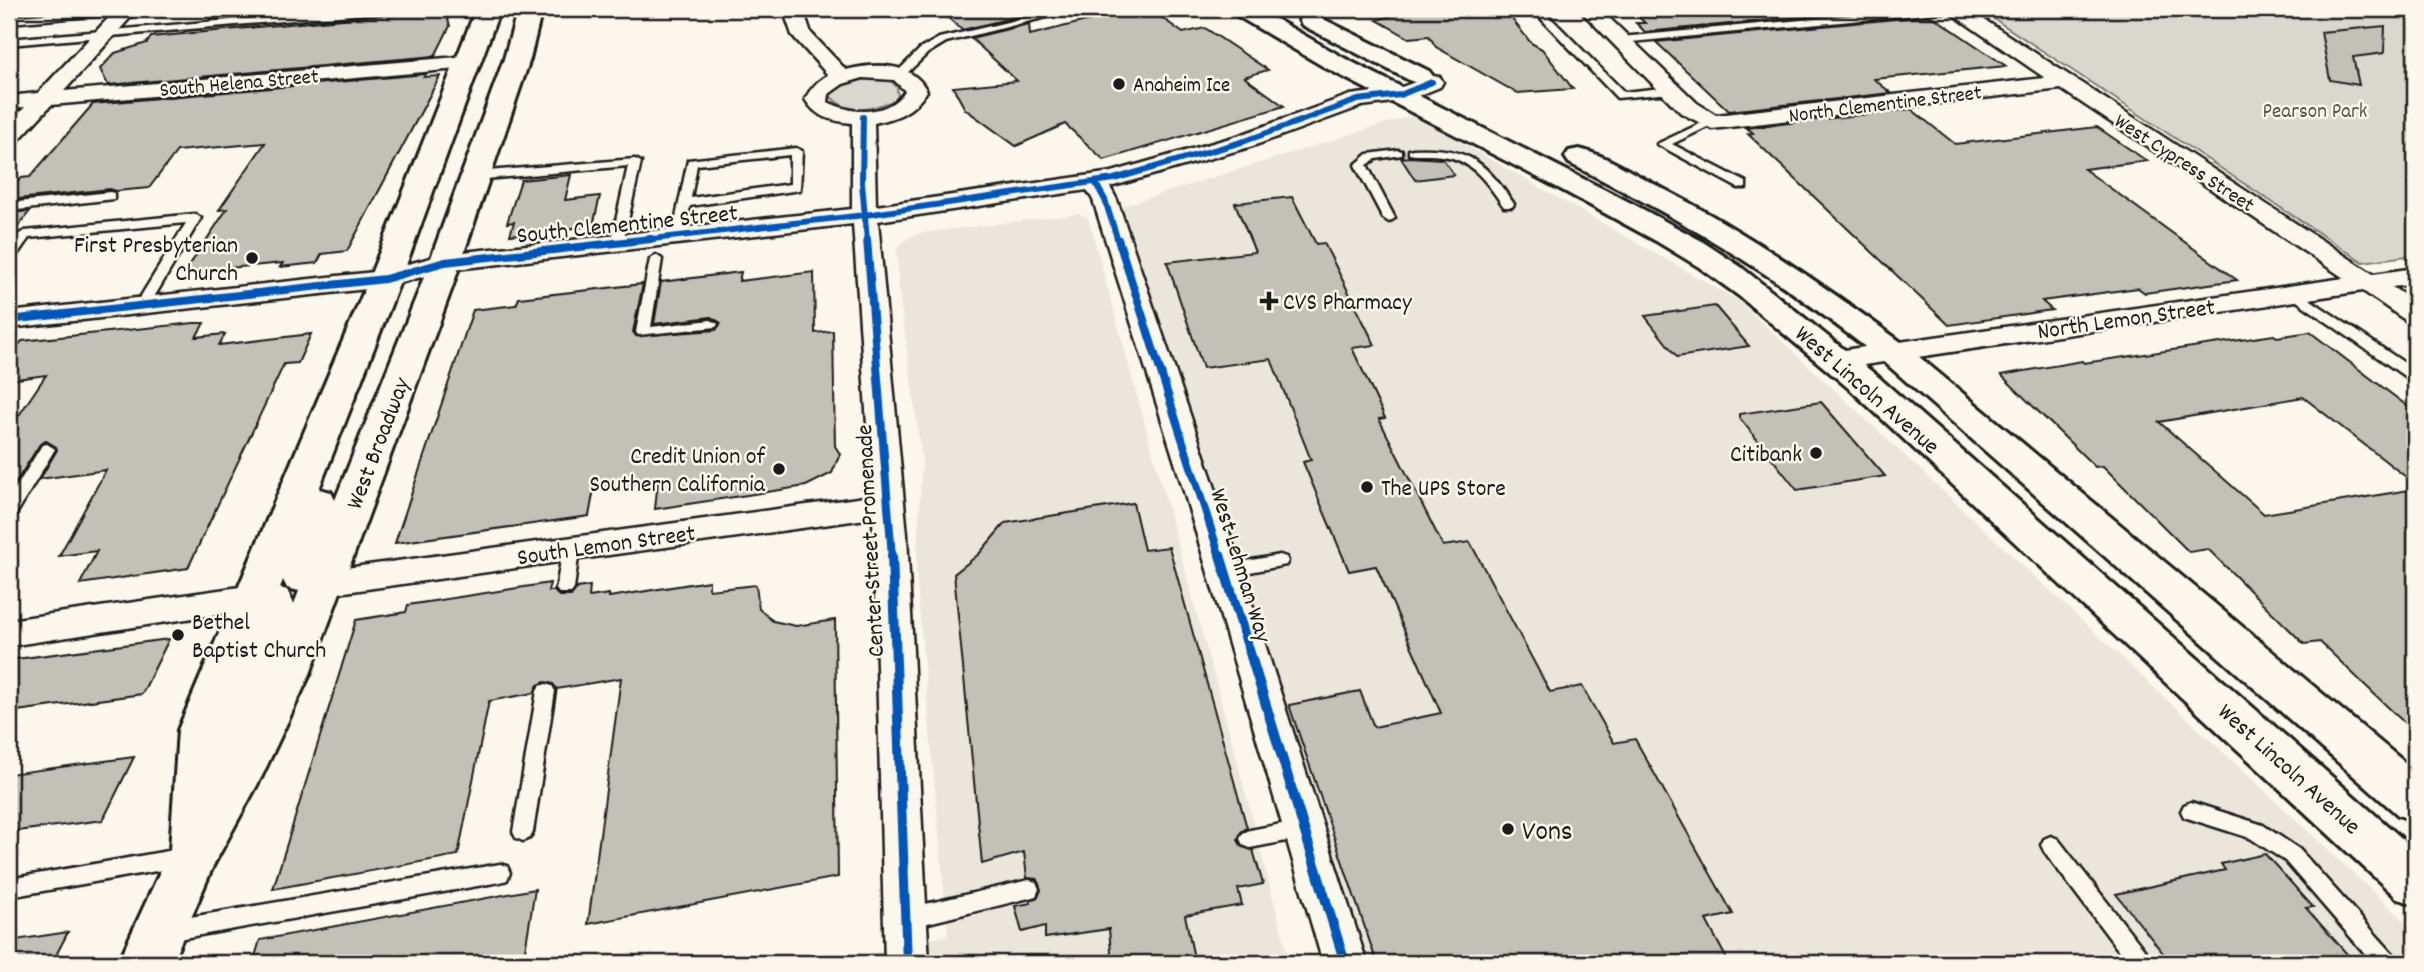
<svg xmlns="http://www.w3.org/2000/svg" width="2424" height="972" font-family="Dekko,sans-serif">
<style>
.built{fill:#eae6dc}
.green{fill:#dad7ce;stroke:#7b7a75;stroke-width:2}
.building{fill:#c3c0b8;stroke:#1c1c1c;stroke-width:2}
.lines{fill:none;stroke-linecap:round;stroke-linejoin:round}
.service-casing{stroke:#1c1c1c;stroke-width:5}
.minor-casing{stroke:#1c1c1c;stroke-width:5}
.secondary-casing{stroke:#1c1c1c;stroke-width:6}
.primary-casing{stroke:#1c1c1c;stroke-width:6}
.service{fill:#fbf7ec;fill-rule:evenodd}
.minor{fill:#fbf7ec;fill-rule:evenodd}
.secondary{fill:#fbf7ec;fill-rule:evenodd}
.primary{fill:#fbf7ec;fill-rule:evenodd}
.cycleway-far2-casing{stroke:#fbf7ec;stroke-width:9}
.cycleway-far1-casing{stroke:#fbf7ec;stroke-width:12}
.cycleway-casing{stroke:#fbf7ec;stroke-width:15}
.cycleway-far2{stroke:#0057b8;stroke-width:6}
.cycleway-far1{stroke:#0057b8;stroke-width:8}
.cycleway{stroke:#0057b8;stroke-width:10}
.poi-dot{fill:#1c1c1c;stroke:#fbf7ec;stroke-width:2.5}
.labels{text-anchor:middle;stroke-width:5;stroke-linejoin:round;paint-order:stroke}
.far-street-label{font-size:21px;fill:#1c1c1c;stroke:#fbf7ec}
.far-poi-label{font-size:21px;fill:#1c1c1c;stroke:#fbf7ec;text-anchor:start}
.far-park-label{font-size:21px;fill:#555451;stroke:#fbf7ec}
.street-label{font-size:24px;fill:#1c1c1c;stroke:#fbf7ec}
.poi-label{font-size:24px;fill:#1c1c1c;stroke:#fbf7ec;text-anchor:end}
.near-poi-label{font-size:28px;fill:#1c1c1c;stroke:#fbf7ec;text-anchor:start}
</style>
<rect width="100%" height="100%" fill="#fbf7ec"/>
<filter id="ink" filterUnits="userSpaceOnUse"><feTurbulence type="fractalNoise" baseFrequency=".0143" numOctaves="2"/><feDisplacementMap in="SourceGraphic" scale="14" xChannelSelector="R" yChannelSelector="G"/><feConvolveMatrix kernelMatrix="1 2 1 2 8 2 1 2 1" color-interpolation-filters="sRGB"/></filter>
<g filter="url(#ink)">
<g class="built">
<path d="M1413,115L1739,301L2415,931V963H1365L1119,207Z"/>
<path d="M1078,214L1088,217L1090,224L1233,745L1290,963H831L948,935L916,574L922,461L899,291L897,249L906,239L920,233Z"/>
</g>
<g class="green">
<path d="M1979,9H2415V255L2363,262Z"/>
<path d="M871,77L891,81L897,87L898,99C874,108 850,118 830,96L833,88L860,78Z"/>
</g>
<g class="building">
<path d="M218,9H327L210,19Z"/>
<path d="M392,9H420V13L445,11L450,26L435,56L108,85L100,69L115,53L147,43L151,37L385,15Z"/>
<path d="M938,9H1027L1028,14L962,30Z"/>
<path d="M1134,9H1150L1183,33L1205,28L1268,70L1244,77L1284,106L1104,160L1065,124L1016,146L965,109L953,87L1017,81L971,38L1029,24L1030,35Z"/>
<path d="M1414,9H1504L1531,43L1542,49L1573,89L1517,93L1436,47L1429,36L1409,38L1377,20Z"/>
<path d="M1630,9H1877V10L1645,32L1636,23H1645Z"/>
<path d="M1927,16L1935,18L2006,66L1874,79L1891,93L1729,111L1656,42Z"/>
<path d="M2385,26L2384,53L2353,57L2359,85L2330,80L2321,32Z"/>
<path d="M426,74L424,77L440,76L347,251L322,254L317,263L280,267L283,263L185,272L227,209L219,210L265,143L177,151L149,188L116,191L110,189L9,200V192L21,178L30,177L93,104Z"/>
<path d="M1911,109L1955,144L2097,127L2147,161L2084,169L2237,280L2145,293L2138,288L2042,301L2052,310L1949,325L1748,134L1753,133L1747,128Z"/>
<path d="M1409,157L1443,159L1454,175L1415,180L1401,158Z"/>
<path d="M571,175L565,200L600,196L593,226L510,235L514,222L507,223L521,180Z"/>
<path d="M1292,197L1316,244L1324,243L1375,345L1352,348L1385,418L1379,419L1443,546L1470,542L1550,692L1582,686L1614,743L1635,739L1733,914L1706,920L1729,963H1377L1289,705L1360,691L1374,727L1441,713L1376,566L1349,571L1303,462L1311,460L1271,359L1203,368L1167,262L1255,252L1235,203Z"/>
<path d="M30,211L9,238V213Z"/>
<path d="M741,272L739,281L814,272L815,333L833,331L835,446L840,454L832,473L806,486L655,509L658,480L594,489L589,516L395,543L473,310L516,305L519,298L643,284L633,332L636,336L716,330L721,323L711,317L654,324L661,282Z"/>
<path d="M1715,306L1749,346L1677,357L1645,316Z"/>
<path d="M194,323H204L196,337L225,334L219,345L311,334L298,363L284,364L188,568L80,584L97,551L59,556L106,470L40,479L57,450L56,447L46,441L40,444L16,482L9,483V430L46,375L9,380V356L22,341Z"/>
<path d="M2310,332L2415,412V484L2303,397L2159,422L2264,514L2415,489V733L2320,642L2304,644L2208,549L2189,552L2103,466L2095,467L2001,375L2082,361L2084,363L2274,335L2277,337Z"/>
<path d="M1821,402L1885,476L1797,490L1739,417V414Z"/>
<path d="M1133,503L1144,550L1169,547L1247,828L1241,832L1238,840L1242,847L1253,850L1263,884L1238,889L1242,905L1185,915L1195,963H1112L1109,929L1045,938V926L1022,932L1015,906L1031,903L1030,900L1038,897L1041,890L1037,879L1027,878L1024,852L982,864L954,574L979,554L1005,523Z"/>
<path d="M709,581V590L756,585L759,609L773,621L796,626L835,620L838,877L588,924L621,678L557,689L553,684L545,682L538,685L534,693L489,701L458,855L273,889L356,620L406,612L408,605L550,583L548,591H554L559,596H571L577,588L590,586L589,597L609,594V597Z"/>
<path d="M169,639L142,694L9,712V660Z"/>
<path d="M134,757L103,820L9,832V774Z"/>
<path d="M2265,854L2313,907L2306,908L2355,963H2171L2116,894L2225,870L2221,864Z"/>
<path d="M535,889L523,963H253L260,940Z"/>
<path d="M68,932L52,963H9V941Z"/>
</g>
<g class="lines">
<g class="service-casing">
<g id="service">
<path d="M107,9L132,10L127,13L9,23V17Z"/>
<path d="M355,9H390L385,12L9,45V39Z"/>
<path d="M1063,9H1079L946,42L928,53L903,77L894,75L920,49L939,38Z"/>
<path d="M1532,9H1542L1624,92L1671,87L1676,90L1671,93L1617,98Z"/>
<path d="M1917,9H1950L1945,12L1621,43L1616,40L1621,37Z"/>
<path d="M1708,120L1718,122L1672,144L1746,182V188H1738L1657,144Z"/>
<path d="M796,148L802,151L800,190L690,206L684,236L682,239H674L672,236L688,160ZM790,155V184L691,198L697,165Z"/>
<path d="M1413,149C1467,146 1485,161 1514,204L1512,207H1504C1488,184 1472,159 1442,156C1431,154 1420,156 1409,154V150Z"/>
<path d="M1398,150L1402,151V155L1376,159L1367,165L1395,218L1389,222L1383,218L1355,165L1368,154Z"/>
<path d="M635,159L641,162L623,243L617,247L611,243L628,166L475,180L469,176L475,172Z"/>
<path d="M110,192L114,193V199L9,211V203Z"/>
<path d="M195,214L201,218L150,304L143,308L136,304L186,223L29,238L14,259L9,260C9,248 13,235 25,231Z"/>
<path d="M656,255L662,259L651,327L711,320L718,324L716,327L638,335L636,332L650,259Z"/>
<path d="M2296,290L2415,370V381L2410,380L2291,297L2289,294Z"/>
<path d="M47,444L55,449L15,516L9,518V499L42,445Z"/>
<path d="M571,543L577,545L579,549L574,589L571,593H559L556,589L563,549L565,545Z"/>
<path d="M1280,555L1286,557L1288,561L1286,565L1224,577L1218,575L1216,571L1218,567L1224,565Z"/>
<path d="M546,684L552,686L555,691L533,832L530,838L523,841L516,838L513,832L537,691L540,686Z"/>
<path d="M2191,802L2263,825L2299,849L2395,956L2398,963H2373L2285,861L2250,838L2184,817L2181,811L2184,805Z"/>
<path d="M1302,820L1309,823L1312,829L1309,835L1302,838L1250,848L1243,845L1240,839L1243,833L1250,830Z"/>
<path d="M2051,836L2058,839L2149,956L2152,963H2128L2044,851L2041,845L2044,839Z"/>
<path d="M185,848L192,851L195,857L192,863L185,866L9,897V879Z"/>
<path d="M500,864L507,866L510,873L507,880L500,882L167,941L159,938L156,931L159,924L167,921Z"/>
<path d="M1029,880L1036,882L1039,889L1036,896L1029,898L908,928L900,925L897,918L900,911L908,908Z"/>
</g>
</g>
<g class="minor-casing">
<g id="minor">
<path d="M117,9H138L64,91L469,56L476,58L479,62L476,66L469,68L51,105L17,142L9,144V124L25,107L9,108V96L38,93Z"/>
<path d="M783,9H803L811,33L846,70C874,63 912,61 927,91C913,112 898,118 874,123L876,206L1112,172L1237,136L1350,95L1396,89L1432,76L1440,77L1443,82L1440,87L1408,100L1362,106L1253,146L1110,187L1117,200L1214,485L1367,963H1323L1182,485L1093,200L1087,190L878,221L907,535L929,963H885L873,518L324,595L312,592L307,583L312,574L324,571L872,496L853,224L447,270L385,287L9,328V312L383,271L445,254L852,209V123C832,121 815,117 805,99C811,88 817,81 828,75L792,35ZM863,78L894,80L905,91C888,116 853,115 828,102L829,94L843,84Z"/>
<path d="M1579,9H1600L1697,103L1716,115L2045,78L1945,9H1968L2373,274L2415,268V284L2392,287L2415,302V322L2405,320L2363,291L1837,369L1827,366L1823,360L1827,354L1837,351L2344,278L2061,89L1712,129L1681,113Z"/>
<path d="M254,585L266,589L271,598L266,607L9,646V620Z"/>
</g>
</g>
<g class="secondary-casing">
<path id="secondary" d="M476,9H500L401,279L319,489L331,492L335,500L421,285L504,59L518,9H542L530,59L453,285L310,674L262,776L213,866L172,963H118L170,850L178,730L369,279ZM283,580L287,588L299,591L294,604L287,590L280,588Z"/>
</g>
<g class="primary-casing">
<g id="primary">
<path d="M1230,9H1258L1344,58L1633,204L1700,240L1741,267L1876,375L2415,850V905L2397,898L1852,391L1739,296L1699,267L1656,241L1564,191L1326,68L1234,14Z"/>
<path d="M1311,13L1429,71L1433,76L1429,81L1420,84L1411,81L1302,25L1299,20L1302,15Z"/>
<path d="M1579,149C1606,155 1632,173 1656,185C1745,231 1825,286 1905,345L2415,771V821L2398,815L1881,359C1843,330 1805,300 1765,274C1702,232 1636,197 1569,163L1565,157L1569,151Z"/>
</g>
</g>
<use href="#service" class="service"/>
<use href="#minor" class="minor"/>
<use href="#secondary" class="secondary"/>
<use href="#primary" class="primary"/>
<g class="cycleway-far2-casing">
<g id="cycleway-far2">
<path d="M863,117L862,182L867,241"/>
<path d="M1095,182L1105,200L1118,241"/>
<path d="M635,241L865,215L1114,179L1245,141L1358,100L1400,95L1432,82"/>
</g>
</g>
<g class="cycleway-far1-casing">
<g id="cycleway-far1">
<path d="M867,239L892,557"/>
<path d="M1118,239L1220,557"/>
<path d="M9,320L385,279L445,262L651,239"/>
</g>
</g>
<g class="cycleway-casing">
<g id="cycleway">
<path d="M892,555L907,963"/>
<path d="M1220,555L1345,963"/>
</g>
</g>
<use href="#cycleway-far2" class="cycleway-far2"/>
<use href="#cycleway-far1" class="cycleway-far1"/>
<use href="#cycleway" class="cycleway"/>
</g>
</g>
<g class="poi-dot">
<circle cx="1119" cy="84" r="7"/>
<circle cx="252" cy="258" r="7"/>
<path d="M1265.5 290.5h7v7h7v7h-7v7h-7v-7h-7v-7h7z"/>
<circle cx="1816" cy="453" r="7"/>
<circle cx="779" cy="469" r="7"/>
<circle cx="1367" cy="487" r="7"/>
<circle cx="178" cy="635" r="7"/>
<circle cx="1508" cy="829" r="7"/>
</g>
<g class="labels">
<g class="far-street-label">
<text transform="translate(239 82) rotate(-5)" y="7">South Helena Street</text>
<text transform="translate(1885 103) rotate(-7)" y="7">North Clementine Street</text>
<text transform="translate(2185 162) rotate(33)" y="7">West Cypress Street</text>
</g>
<g class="far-poi-label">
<text x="1133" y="91">Anaheim Ice</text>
</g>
<g class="far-park-label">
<text x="2315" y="117">Pearson Park</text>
</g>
<g class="street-label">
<text transform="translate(627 223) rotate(-6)" y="8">South Clementine Street</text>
<text transform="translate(2126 318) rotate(-8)" y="8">North Lemon Street</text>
<text transform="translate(1868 389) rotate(41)" y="8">West Lincoln Avenue</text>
<text transform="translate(377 443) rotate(-69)" y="8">West Broadway</text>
<text transform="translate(869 541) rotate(-93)" y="8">Center Street Promenade</text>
<text transform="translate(606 544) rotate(-8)" y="8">South Lemon Street</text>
<text transform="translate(1242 565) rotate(73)" y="8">West Lehman Way</text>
<text transform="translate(2290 768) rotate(42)" y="8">West Lincoln Avenue</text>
</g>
<g class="poi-label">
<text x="238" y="252">First Presbyterian<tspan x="238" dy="28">Church</tspan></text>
<text x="1283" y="309" text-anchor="start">CVS Pharmacy</text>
<text x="1802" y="461">Citibank</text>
<text x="765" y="463">Credit Union of<tspan x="765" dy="28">Southern California</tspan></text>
<text x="1381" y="495" text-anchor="start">The UPS Store</text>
<text x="192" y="629" text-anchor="start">Bethel<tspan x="192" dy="28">Baptist Church</tspan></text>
</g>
<g class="near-poi-label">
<text x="1522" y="839">Vons</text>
</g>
</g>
<rect width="2424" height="972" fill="none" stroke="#fbf7ec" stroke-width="35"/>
<rect x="18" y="18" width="2389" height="937" fill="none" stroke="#1c1c1c" stroke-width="2.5" filter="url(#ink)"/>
</svg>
